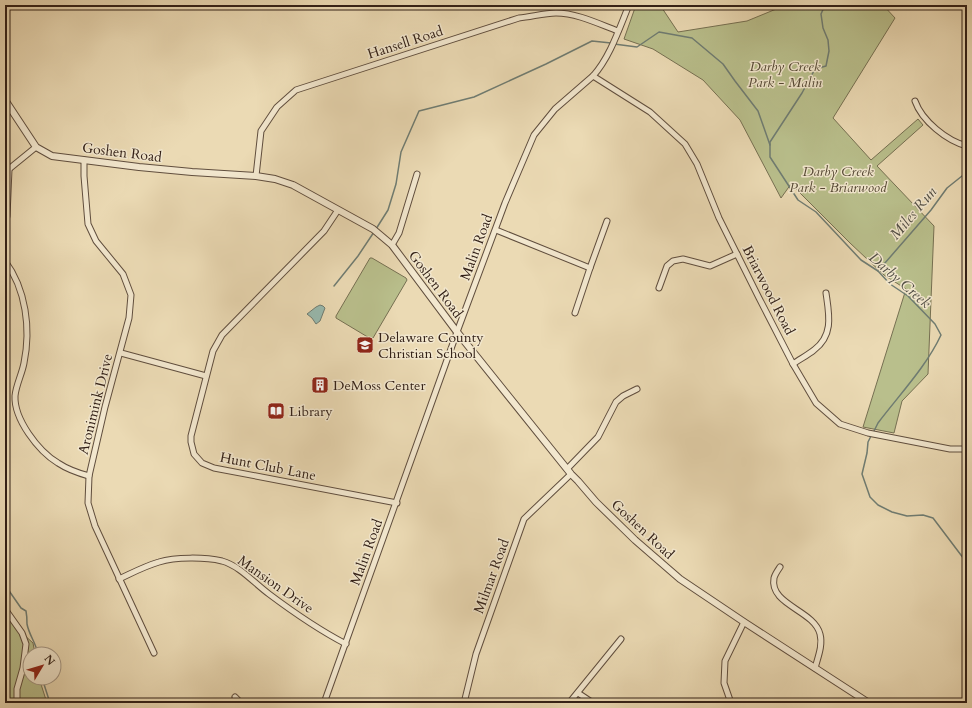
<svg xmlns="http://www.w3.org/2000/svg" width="972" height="708" font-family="Cardo,serif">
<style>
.green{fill:#b9bf8c;stroke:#767052}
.water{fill:#98baaf;stroke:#6f7c72}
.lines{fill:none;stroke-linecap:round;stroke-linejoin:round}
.stream{stroke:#6f7c72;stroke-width:1.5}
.minor-casing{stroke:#604e3e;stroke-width:7}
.tertiary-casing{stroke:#604e3e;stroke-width:8}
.minor{stroke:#f2e7ce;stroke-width:5}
.tertiary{stroke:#f2e7ce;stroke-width:6}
.labels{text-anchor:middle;stroke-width:3;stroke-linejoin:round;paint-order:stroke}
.street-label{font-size:14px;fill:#322017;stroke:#f2e7ce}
.park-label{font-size:14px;font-style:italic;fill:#544834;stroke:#f2e7ce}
.poi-label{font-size:14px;fill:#322017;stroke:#f2e7ce;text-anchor:start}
.water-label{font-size:15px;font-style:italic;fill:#514e45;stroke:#f2e7ce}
</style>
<rect width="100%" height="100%" fill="#ebdab4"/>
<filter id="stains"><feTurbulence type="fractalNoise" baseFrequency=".005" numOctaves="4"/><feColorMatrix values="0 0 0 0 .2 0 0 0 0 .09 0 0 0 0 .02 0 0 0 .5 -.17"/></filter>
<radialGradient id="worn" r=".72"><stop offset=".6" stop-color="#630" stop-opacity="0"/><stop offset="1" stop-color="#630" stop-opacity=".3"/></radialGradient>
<g class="green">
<path d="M636,5H660L678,32L747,21L786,5H883L895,18L833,118L871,160L918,119L923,125L877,166L934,226L928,374L902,401L894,433L863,427L906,289L884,275L850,243L791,184L781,198L740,120L703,80L653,49L624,39Z"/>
<path d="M370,258H372L406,278L407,280L373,338L371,339L336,318V316Z"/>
<path d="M5,609L22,633L33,643L35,654H30V678H39L47,703H5Z"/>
</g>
<path class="water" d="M320,305L323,306L325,308L320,321L316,324L312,318L307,314L316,307Z"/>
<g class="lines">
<g class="stream">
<path d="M825,5L821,14L823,28L828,40L829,51L826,66L815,69L802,93L770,142V157L798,200L816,212L861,260L878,271L890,284L908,296L935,324L941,335C926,367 900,394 878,423L873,433"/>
<path d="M614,44L637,47L659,32L692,38L723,64L735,81L758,111L770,145"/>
<path d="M376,229L388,210L396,184L401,152L419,111L474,97L546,64L592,41L611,43"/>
<path d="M878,271L931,210L947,188L967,172"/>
<path d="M334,286L358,256L374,232"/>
<path d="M871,436L868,442L867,453L862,474L870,497L878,505L892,512L907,516L923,515L933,518L967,563"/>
<path d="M5,585L21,608L26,611C27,616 27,620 27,624C29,635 36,643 38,654"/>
<path d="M42,678L50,703"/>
</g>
<g class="minor-casing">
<g id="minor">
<path d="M593,76L650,112L685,144L697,164L719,218L759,298L793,364L816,403L840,424L868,433L950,449H967"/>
<path d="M915,101C922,121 947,141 967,146"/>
<path d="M84,160V176L88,224L96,241L123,274L131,295L129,318L105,407L89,476L88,503L95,526L154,653"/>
<path d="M5,169H9L36,147"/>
<path d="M256,176L261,131L277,107L296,90L519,18C531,17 544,13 556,13C577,13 599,24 618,31"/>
<path d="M338,210L324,231L222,335L213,351L191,436V442L194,454L202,463L214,468L397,503"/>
<path d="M5,225L7,216L9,169"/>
<path d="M496,230L590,268"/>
<path d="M392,245L399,233L417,174"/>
<path d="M5,261C26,289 31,329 24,363C22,374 16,385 15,396C14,419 38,451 58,463C67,469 78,473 89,476"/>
<path d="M659,288L667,266L673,261L683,259L710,266L737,254"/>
<path d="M575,313L590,268L607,221"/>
<path d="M121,353L206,376"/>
<path d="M793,364C800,359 808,355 814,350C834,335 829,314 826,293"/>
<path d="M567,469L598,437L616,402L623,396L637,389"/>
<path d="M780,567C778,570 775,574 774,578C769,605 814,610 820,634C823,645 818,657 815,668"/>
<path d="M119,579C132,573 145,566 159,562C175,557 205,557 222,561C240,566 254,583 269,594C293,612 319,630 346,644"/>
<path d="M5,609L22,633L26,644L23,668L17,689V703"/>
<path d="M578,693L593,703"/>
<path d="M235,697L241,703"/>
<path d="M324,703L457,332L505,203L534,135L555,109L593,76C610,57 619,29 629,5"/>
<path d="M464,703L476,654L524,519L571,474"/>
<path d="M569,703L621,639"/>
<path d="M731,703L724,683L725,661L744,622"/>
</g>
</g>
<g class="tertiary-casing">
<path id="tertiary" d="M5,100L36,147L52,156L139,167L192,172L256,176L275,179L293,185L373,229L392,245L457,332L571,474L578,481L596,502L635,540L680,579L744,622L869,703"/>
</g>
<use href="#minor" class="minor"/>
<use href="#tertiary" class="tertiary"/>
</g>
<defs>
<g id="school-square" transform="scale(0.9)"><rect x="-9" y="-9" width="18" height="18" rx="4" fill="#8f2418" stroke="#f2e7ce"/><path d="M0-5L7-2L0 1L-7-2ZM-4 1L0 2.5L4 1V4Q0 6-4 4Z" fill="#fff"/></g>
<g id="building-square" transform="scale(0.9)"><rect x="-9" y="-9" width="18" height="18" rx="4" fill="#8f2418" stroke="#f2e7ce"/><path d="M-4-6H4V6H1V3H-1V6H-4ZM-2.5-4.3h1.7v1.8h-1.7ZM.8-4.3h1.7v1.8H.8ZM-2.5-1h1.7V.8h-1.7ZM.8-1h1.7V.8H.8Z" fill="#fff"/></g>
<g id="library-square" transform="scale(0.9)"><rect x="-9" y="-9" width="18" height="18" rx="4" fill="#8f2418" stroke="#f2e7ce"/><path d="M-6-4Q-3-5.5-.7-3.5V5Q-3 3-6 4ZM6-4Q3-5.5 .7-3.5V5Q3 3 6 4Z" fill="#fff"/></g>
</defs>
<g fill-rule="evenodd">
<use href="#school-square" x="365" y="345"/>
<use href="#building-square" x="320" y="385"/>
<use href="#library-square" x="276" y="411"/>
</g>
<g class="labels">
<g class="street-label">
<text transform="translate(405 42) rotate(-18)" y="5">Hansell Road</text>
<text transform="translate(122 152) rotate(7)" y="5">Goshen Road</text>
<text transform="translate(476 247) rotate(-70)" y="5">Malin Road</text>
<text transform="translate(436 284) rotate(53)" y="5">Goshen Road</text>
<text transform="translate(769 290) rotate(63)" y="5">Briarwood Road</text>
<text transform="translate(95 404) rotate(-76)" y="5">Aronimink Drive</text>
<text transform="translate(268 466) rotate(11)" y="5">Hunt Club Lane</text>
<text transform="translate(643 529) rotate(43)" y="5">Goshen Road</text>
<text transform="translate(366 552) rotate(-70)" y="5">Malin Road</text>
<text transform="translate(491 576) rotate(-70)" y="5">Milmar Road</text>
<text transform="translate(276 584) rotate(35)" y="5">Mansion Drive</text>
</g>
<g class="park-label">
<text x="785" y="71">Darby Creek<tspan x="785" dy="16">Park - Malin</tspan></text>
<text x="838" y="176">Darby Creek<tspan x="838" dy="16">Park - Briarwood</tspan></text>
</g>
<g class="poi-label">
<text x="378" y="342">Delaware County<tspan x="378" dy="16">Christian School</tspan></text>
<text x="333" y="390">DeMoss Center</text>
<text x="289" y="416">Library</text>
</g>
<g class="water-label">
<text transform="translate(913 213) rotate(-50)" y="5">Miles Run</text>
<text transform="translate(900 280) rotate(41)" y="5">Darby Creek</text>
</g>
</g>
<rect width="972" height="708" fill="none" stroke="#ebdab4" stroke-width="20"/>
<rect x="6" y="6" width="960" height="696" fill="none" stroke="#322017" stroke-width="2"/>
<rect x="10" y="10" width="952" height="688" fill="none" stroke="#322017"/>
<g transform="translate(42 666) rotate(52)"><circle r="19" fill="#f2e7ce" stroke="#a59785"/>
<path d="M0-3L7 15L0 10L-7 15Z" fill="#8f2418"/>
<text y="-6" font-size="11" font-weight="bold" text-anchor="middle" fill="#322017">N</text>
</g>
<rect width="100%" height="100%" filter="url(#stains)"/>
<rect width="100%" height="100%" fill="url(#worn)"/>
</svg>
